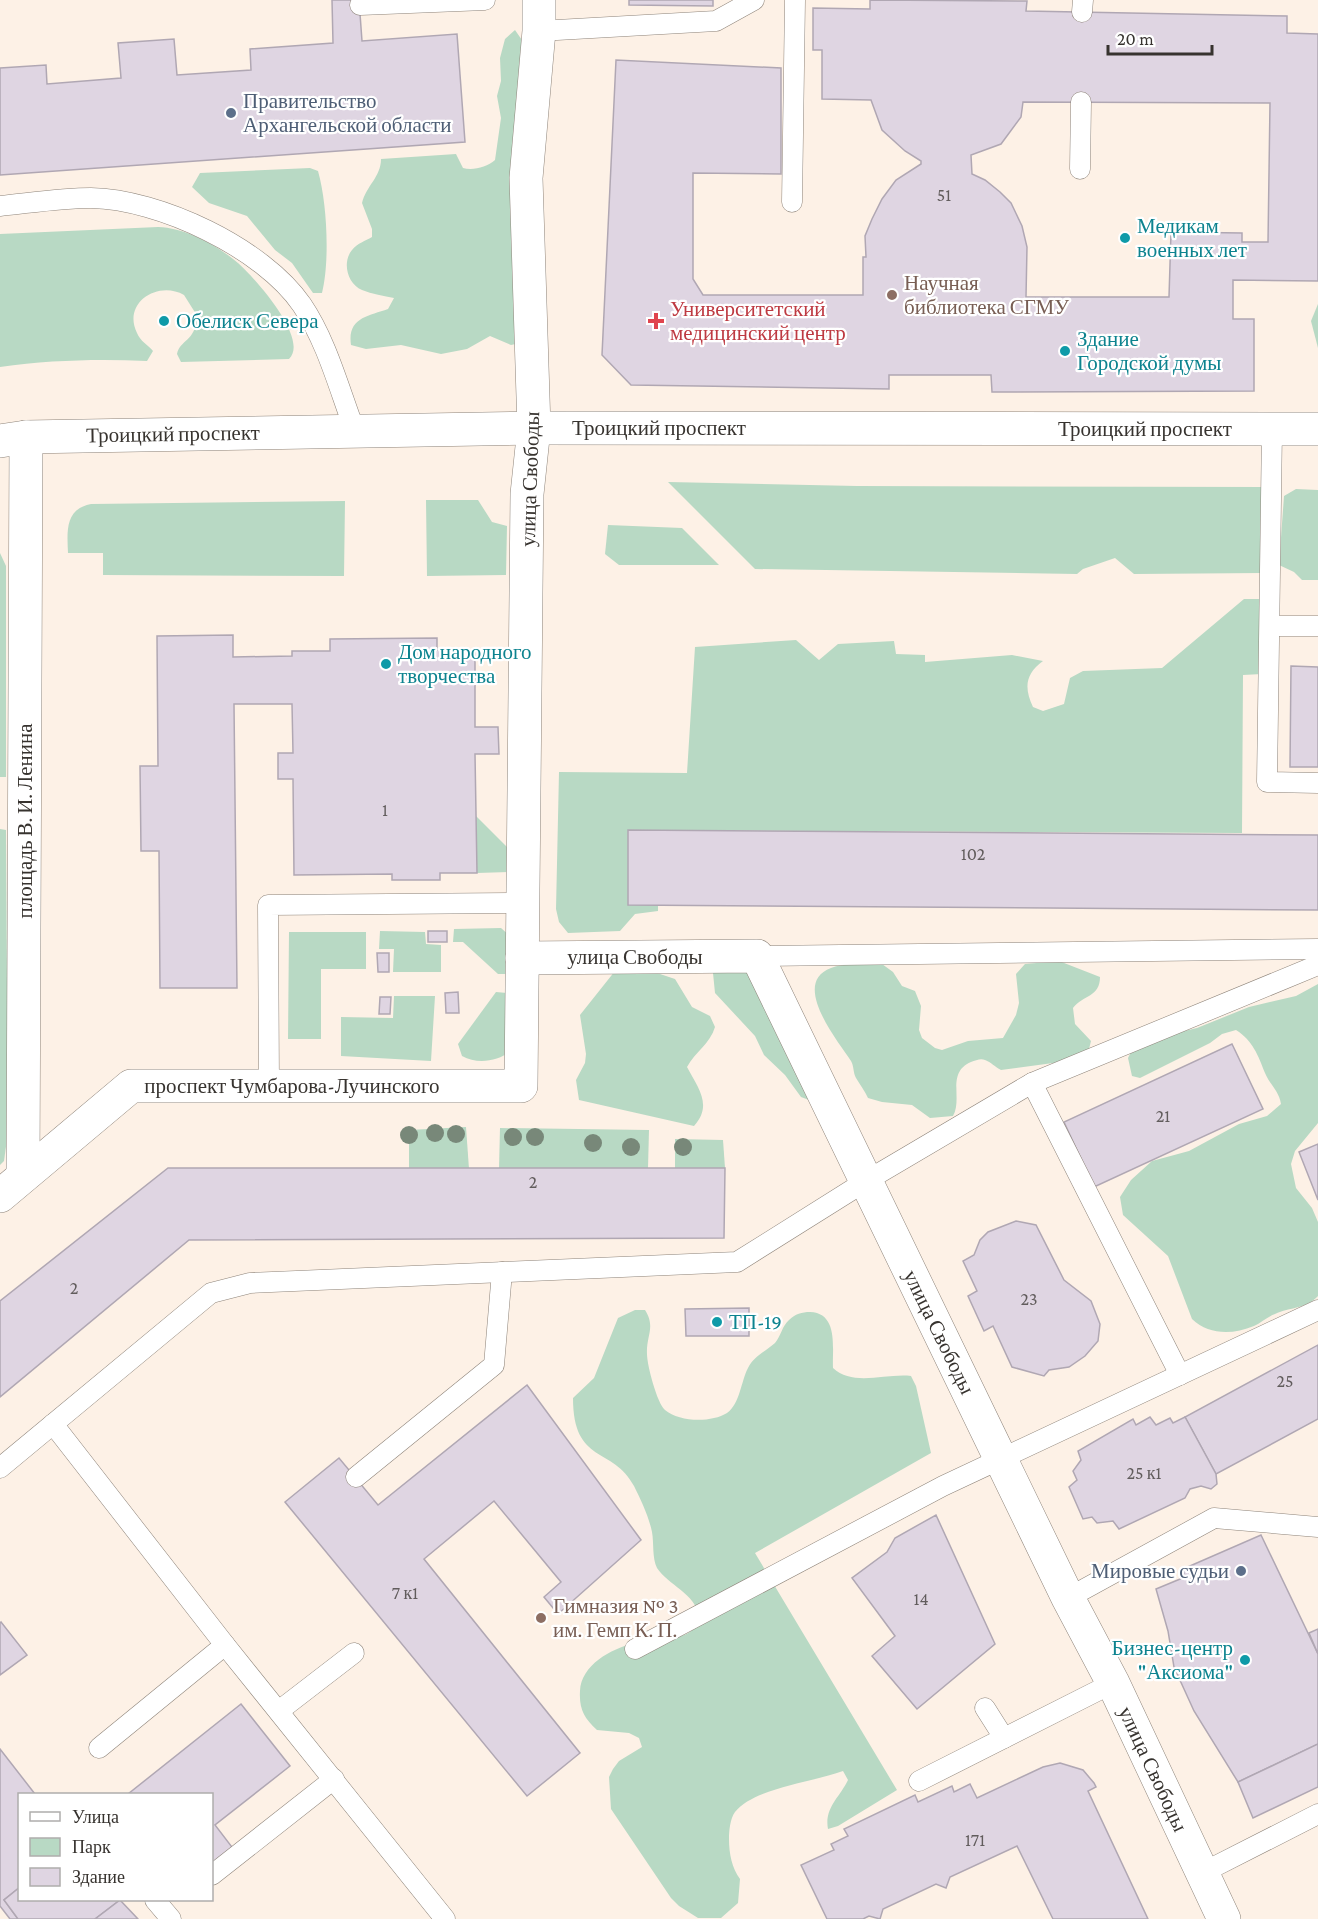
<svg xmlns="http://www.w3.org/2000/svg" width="1318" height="1919" font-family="'Crimson Pro',serif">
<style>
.green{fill:#b8d9c4}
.building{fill:#dfd5e2;stroke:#b0a7b3;stroke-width:1.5;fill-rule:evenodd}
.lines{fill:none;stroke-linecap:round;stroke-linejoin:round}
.service-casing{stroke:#8e847a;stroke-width:21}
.minor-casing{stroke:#8e847a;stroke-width:34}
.secondary-casing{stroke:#8e847a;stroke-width:34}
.service{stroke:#fff;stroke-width:20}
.minor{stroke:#fff;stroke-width:33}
.secondary{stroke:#fff;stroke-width:33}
.tree{fill:#788879}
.service-dot{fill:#5c6f8a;stroke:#fff;stroke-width:2}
.culture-dot{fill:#0f9aa8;stroke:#fff;stroke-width:2}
.education-dot{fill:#8d6e63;stroke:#fff;stroke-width:2}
.health-dot{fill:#e0444e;stroke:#fff;stroke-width:2}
.labels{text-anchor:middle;stroke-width:4.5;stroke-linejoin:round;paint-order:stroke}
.number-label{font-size:18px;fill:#615c5c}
.service-label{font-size:21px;fill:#4e5e75;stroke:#fff;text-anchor:start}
.culture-label{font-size:21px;fill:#0d838f;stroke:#fff;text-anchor:start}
.education-label{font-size:21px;fill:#785e54;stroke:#fff;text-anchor:start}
.health-label{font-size:21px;fill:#be3a42;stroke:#fff;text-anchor:start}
.street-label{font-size:21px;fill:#37332f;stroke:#fff}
</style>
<rect width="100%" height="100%" fill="#fdf1e6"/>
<g class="green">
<path d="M515,30L524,43L520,343L511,345L490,336L467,349L441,354L401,345L366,349L351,345C347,318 368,316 388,309L394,298C384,296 372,294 362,290C347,284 342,262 352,250C358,243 365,241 372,237V229L362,203C366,186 381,177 381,159L456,154L463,168C473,171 487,167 495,160L501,118L497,96L501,81L500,58L505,39Z"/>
<path d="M310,168L318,171C327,202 330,261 322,293H313L292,263L275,250L247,216L209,203L192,187L200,173Z"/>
<path d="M158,227C186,228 217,245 238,263C254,277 310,339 289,359L181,362L177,354C180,339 198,341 196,314L184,295C158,280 122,303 137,333C140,341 148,345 153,351L147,361C97,359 50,360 0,367V234Z"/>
<path d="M1318,304V348L1311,321Z"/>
<path d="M668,482L857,486L1265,487L1263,573L1134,574L1115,558L1083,569L1077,574L755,569Z"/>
<path d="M1296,489L1318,490V580H1302L1294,572L1279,565L1284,496Z"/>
<path d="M426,500H478L492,522L507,526L506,575L427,576Z"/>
<path d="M345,501L344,576L103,575V553H68C67,531 65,509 91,504Z"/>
<path d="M608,525L682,528L719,565H619L605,554Z"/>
<path d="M0,553L6,566V777H0Z"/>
<path d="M1244,599H1263L1262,674L1243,675L1242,833L629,830L628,904L658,905V911L635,914L620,931L568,933L559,922L556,909L559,772L687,773L695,647L796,640L819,660L838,644L894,641L896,654L925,655V662L1012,655L1043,661C1025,674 1024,688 1033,707L1043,711L1064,704L1070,678L1083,671L1162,668Z"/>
<path d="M476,816L509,849V872L477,873Z"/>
<path d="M0,829L6,830L8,1132L4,1161L0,1165Z"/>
<path d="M501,928L510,936L507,974H498L463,942H453L454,929Z"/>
<path d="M380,931L425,932L426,944L441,945V972H393L394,949H379Z"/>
<path d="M289,932H366V969H321V1039H288Z"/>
<path d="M1059,961L1100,977C1100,997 1083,995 1073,1008L1075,1024L1091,1041L1089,1049L1068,1061L1001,1070C995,1067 991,1062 985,1060C981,1058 976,1060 971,1062C946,1073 963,1098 953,1116L930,1118L912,1105L882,1102L868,1098C865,1091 860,1085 856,1078C853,1073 854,1066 851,1061C838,1041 790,983 831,968C846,962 866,967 882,964L893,972L902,986L915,991L921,1006L919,1030L922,1038L935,1048L942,1050L968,1041L1003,1038L1016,1015L1019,1003L1016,974L1025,964Z"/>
<path d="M720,969L748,971L809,1100L801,1097L785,1075L764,1055L755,1036L715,993L713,973Z"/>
<path d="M615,971L657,973L675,979L692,1007L710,1016L715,1027C710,1044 695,1052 687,1067C698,1088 713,1105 694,1126L579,1100L576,1080L585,1063L586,1054L580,1015Z"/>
<path d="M1318,984V1123L1295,1151L1291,1164L1296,1188L1312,1208L1318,1222V1296C1306,1309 1290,1307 1275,1314C1267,1317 1261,1323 1254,1326C1232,1335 1209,1335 1192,1319L1168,1256L1123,1215L1120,1197L1131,1180L1152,1161L1189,1151L1239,1124L1267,1116L1281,1104C1279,1091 1270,1085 1265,1073C1258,1055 1253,1041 1236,1030L1222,1034L1210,1043L1140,1078L1132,1076L1128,1058L1132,1050L1159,1037L1197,1028L1249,1007L1296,996Z"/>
<path d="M496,992L507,993L511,1051C498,1061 478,1065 462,1056L458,1044Z"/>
<path d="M394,996H435L431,1061L341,1056V1017L393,1018Z"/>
<path d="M466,1127L469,1169H409V1130Z"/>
<path d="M500,1128L649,1130L648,1168L499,1169Z"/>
<path d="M675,1139L723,1140L725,1168L675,1169Z"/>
<path d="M635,1310H645C656,1327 646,1336 647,1354C647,1365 657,1403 665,1410C679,1422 711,1423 727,1413C740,1404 741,1381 748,1368C754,1356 766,1351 775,1343C781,1336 782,1326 789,1320C795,1314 802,1312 810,1312C839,1313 832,1349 833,1368C853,1387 886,1373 911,1376L916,1386L931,1453L755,1553L897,1790L838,1826L828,1829C824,1808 840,1797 848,1780L843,1771C814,1782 754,1788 735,1812C730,1819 729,1831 729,1839C729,1854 732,1868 740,1879L738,1903L721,1918H698L679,1906L671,1898L611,1809L609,1777L613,1769L619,1761L642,1747L639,1738L629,1733L597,1730C584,1718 579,1709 580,1691C581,1665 611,1649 634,1643C650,1639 677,1642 691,1631C696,1627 698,1621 698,1615C696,1594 668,1585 657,1568C652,1558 654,1543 652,1532C649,1517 641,1500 634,1486C613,1446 573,1465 573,1398L594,1378L618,1318Z"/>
</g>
<g class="building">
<path d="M332,0H359L362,41L457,34L465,142L0,175V68L46,65L47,84L121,78L118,43L174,39L177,75L251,70L250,49L333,43Z"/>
<path d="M629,0H713V6L629,5Z"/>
<path d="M870,0L1027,1L1026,11L1287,16V33L1318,34V281L1233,280V319H1254V391L992,392L991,375H889V389L631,385L602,355L616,60L781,68V174L693,173V279L703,295H863V257H866L865,236L872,219L882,199L896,180L921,164V161L905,151L882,130L871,100L822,99V50H813V8L870,9ZM1023,102L1270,103L1268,242H1242V233L1171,232L1169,297H1026L1027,247L1022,226L1011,203L1000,192L985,180L972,174L971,155L1001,144L1021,117Z"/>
<path d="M233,635V657L292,656V651H330V639L437,638V650H475V727H498L499,754H475L477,873H440V880H392V874L294,875L293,779H278V753H293L292,704H234L237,988H160L159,851H141L140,766H158L157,636Z"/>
<path d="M1291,666L1318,667V767H1290Z"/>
<path d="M628,830L1318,835V910L628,905Z"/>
<rect x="428" y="931" width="19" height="11"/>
<path d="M377,953H389V972H378Z"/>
<path d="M458,992L459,1013H446L445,993Z"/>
<path d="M380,997H391L390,1014H379Z"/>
<path d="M1232,1044L1263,1109L1094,1187L1064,1122Z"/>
<path d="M1318,1144V1200L1299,1152Z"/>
<path d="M168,1168H725L724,1238L189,1240L0,1397V1301Z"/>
<path d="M1016,1221L1036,1225L1064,1280L1091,1301L1100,1324L1098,1341L1085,1356L1069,1367L1049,1370L1044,1376L1012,1367L993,1326L984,1331L968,1296L977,1291L963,1261L974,1255L980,1240L988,1232Z"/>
<path d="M749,1308V1336H686L685,1309Z"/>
<path d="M1318,1345V1419L1216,1474L1185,1417Z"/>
<path d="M527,1385L641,1540L558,1614L544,1597L561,1582L494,1501L424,1559L580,1753L527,1796L285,1502L339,1458L378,1505Z"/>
<path d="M1150,1417L1156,1425L1170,1418L1173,1423L1185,1417L1216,1474L1217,1484L1211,1489L1201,1486L1190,1489L1185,1498L1119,1529L1113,1521L1097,1523L1092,1517L1083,1519L1069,1487L1077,1480L1073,1471L1081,1460L1078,1451L1133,1419L1136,1425Z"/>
<path d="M936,1515L995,1644L917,1709L872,1656L895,1636L852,1578L887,1552L895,1538Z"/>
<path d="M1261,1535L1318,1654V1744L1238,1782L1194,1711L1174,1667L1168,1631L1156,1589L1185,1577L1183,1569Z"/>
<path d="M1,1622L27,1655L0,1675V1623Z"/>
<path d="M1318,1629V1654L1309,1633Z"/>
<path d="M241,1704L290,1766L215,1825L235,1851L216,1866L212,1860V1794H128Z"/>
<path d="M1318,1744V1787L1253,1818L1238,1782Z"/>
<path d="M0,1749L35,1794H20V1887L4,1900L18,1919H10L0,1906Z"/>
<path d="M1060,1763L1083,1770L1094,1783L1096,1787L1088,1791L1148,1919H1053L1017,1846L950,1877L946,1888L936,1884L883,1909L880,1919L869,1916L863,1919H827L801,1865L834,1850L831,1844L848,1836L844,1829L915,1795L918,1802L952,1786L954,1792L970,1784L977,1798L1043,1767Z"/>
<path d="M20,1887V1900H120L95,1919H18L4,1900Z"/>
<path d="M120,1900L138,1919H95Z"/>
</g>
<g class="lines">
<g class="service-casing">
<g id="service">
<path d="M360,5L485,0"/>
<path d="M1082,12L1083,0"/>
<path d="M539,31L716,21L754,0"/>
<path d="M1080,169L1081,102"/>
<path d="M792,202L795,0"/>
<path d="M0,206C30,203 61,198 91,198C159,199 263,248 302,305C327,342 339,389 355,431"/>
<path d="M1272,429L1267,782L1318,783"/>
<path d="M1270,626H1318"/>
<path d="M757,956L1318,949"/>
<path d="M1032,1083L1180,1375"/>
<path d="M269,1086L268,905L523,903"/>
<path d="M53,1424L225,1645L445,1919"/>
<path d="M0,1468L211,1293L250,1283L737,1262L866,1181L1032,1083L1318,965"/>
<path d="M356,1477L494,1365L502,1272"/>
<path d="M1068,1598L1214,1518L1318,1527"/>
<path d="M635,1649L943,1486L1318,1310"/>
<path d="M985,1708L1004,1738"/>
<path d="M280,1710L354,1653"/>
<path d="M99,1748L225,1645"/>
<path d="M919,1781L1113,1683"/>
<path d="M1202,1873L1318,1814"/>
<path d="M212,1875L334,1779"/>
<path d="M155,1900L171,1919"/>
</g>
</g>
<g class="minor-casing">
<g id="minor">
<path d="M522,958L757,956L1068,1598L1113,1683L1224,1919"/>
<path d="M23,1176L26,437"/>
<path d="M0,1196L131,1086H521L527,494L534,428L526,178L539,31V0"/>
</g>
</g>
<g class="secondary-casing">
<path id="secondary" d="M0,441L26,437L534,428L1318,429"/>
</g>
<use href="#service" class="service"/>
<use href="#minor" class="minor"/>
<use href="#secondary" class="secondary"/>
</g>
<g class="tree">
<circle cx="435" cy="1133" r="9"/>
<circle cx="456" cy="1134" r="9"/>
<circle cx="409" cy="1135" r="9"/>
<circle cx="513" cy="1137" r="9"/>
<circle cx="535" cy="1137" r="9"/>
<circle cx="593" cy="1143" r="9"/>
<circle cx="631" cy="1147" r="9"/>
<circle cx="683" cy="1147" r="9"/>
</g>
<g class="service-dot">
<circle cx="231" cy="113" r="6"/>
<circle cx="1241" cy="1571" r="6"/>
</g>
<g class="culture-dot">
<circle cx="1125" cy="238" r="6"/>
<circle cx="164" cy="321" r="6"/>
<circle cx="1065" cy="351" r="6"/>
<circle cx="386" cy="664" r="6"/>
<circle cx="717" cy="1322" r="6"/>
<circle cx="1245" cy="1660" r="6"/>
</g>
<g class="education-dot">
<circle cx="892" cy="295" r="6"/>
<circle cx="541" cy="1618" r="6"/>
</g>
<path class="health-dot" d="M653 312h6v6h6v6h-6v6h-6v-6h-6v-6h6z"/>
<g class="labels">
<g class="number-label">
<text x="944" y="201">51</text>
<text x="385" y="816">1</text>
<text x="973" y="860">102</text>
<text x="1163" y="1122">21</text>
<text x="533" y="1188">2</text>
<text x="74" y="1294">2</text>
<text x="1029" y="1305">23</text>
<text x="1285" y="1387">25</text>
<text x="1144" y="1479">25 к1</text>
<text x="405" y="1599">7 к1</text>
<text x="921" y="1605">14</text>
<text x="975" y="1846">171</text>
</g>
<g class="service-label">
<text x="243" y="108">Правительство<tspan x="243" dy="24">Архангельской области</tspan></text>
<text x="1229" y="1578" text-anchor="end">Мировые судьи</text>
</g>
<g class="culture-label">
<text x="1137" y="233">Медикам<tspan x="1137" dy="24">военных лет</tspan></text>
<text x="176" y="328">Обелиск Севера</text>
<text x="1077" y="346">Здание<tspan x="1077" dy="24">Городской думы</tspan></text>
<text x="398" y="659">Дом народного<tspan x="398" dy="24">творчества</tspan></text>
<text x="729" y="1329">ТП-19</text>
<text x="1233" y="1655" text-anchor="end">Бизнес-центр<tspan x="1233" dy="24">"Аксиома"</tspan></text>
</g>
<g class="education-label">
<text x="904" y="290">Научная<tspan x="904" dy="24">библиотека СГМУ</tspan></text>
<text x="553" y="1613">Гимназия № 3<tspan x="553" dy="24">им. Гемп К. П.</tspan></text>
</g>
<g class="health-label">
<text x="670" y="316">Университетский<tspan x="670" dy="24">медицинский центр</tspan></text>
</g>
<g class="street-label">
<text x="659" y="435">Троицкий проспект</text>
<text x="1145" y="436">Троицкий проспект</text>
<text transform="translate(173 434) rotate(-1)" y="7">Троицкий проспект</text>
<text transform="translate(530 479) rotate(-88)" y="7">улица Свободы</text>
<text transform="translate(25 821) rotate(-90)" y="7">площадь В. И. Ленина</text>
<text x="635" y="964">улица Свободы</text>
<text x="292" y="1093">проспект Чумбарова-Лучинского</text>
<text transform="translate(939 1332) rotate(64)" y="7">улица Свободы</text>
<text transform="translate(1153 1769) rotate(65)" y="7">улица Свободы</text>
</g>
</g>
<rect x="18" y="1793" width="195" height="108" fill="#ffffff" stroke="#afadac" stroke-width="1.5"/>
<rect x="30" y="1812" width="30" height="9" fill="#ffffff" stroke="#afadac" stroke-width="1.5"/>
<text x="72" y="1823" font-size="18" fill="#37332f">Улица</text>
<rect x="30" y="1838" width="30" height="18" fill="#b8d9c4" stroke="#afadac" stroke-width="1.5"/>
<text x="72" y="1853" font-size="18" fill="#37332f">Парк</text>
<rect x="30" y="1868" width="30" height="18" fill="#dfd5e2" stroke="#afadac" stroke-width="1.5"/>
<text x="72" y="1883" font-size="18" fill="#37332f">Здание</text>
<path d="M1108 45v9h104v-9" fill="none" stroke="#37332f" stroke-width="3"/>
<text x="1117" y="45" font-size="18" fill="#37332f" stroke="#ffffff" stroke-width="4.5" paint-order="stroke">20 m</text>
</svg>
